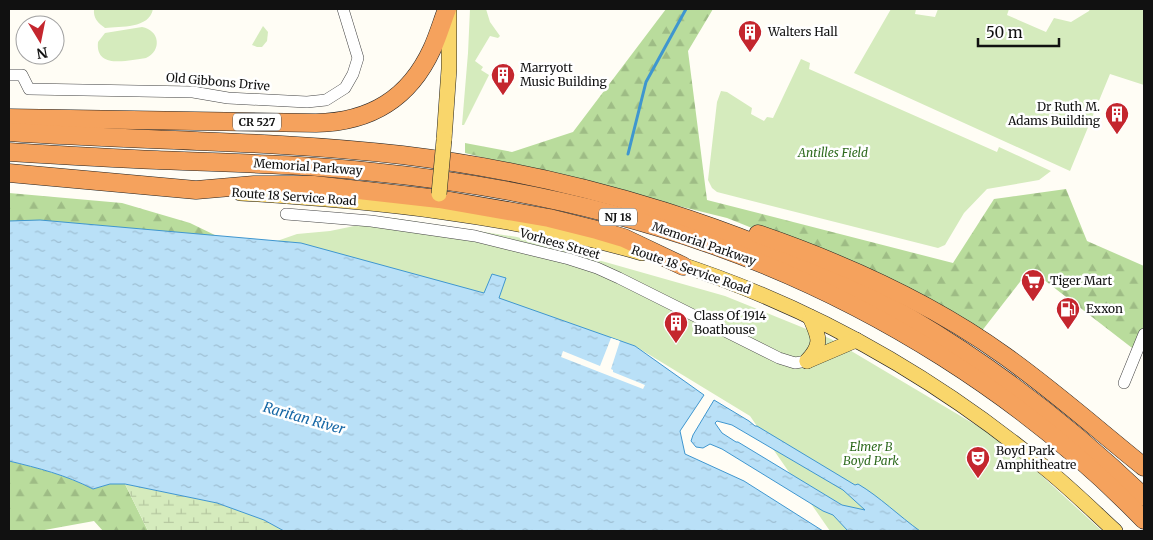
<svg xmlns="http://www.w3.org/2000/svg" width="1153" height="540" font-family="Merriweather,serif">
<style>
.grass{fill:#d5ebbd}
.forest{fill:url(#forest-firs)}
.wetland{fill:url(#wetland-marsh)}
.water{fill:url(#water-ripples);stroke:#3f96cf;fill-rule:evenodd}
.pier{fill:#fffdf5}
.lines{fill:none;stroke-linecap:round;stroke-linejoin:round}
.stream{stroke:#3f96cf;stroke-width:3}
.minor-casing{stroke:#444;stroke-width:12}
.major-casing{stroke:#222;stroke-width:16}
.highway-casing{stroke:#222;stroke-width:19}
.minor{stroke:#fff;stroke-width:11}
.major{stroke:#f9d66b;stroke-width:15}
.highway{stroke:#f5a25d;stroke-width:18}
.major-bridge-casing{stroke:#222;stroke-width:16;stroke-linecap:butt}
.major-bridge{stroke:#f9d66b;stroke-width:15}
.labels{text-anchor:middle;stroke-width:5;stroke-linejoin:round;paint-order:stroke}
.shield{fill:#fff;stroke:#585858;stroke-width:1}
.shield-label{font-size:11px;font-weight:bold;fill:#111}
.poi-label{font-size:12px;fill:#111;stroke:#fff;text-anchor:start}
.street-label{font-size:12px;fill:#111;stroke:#fff}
.park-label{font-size:12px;font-style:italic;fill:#2f6b1f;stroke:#fff}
.water-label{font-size:14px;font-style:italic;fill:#1768a6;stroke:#fff}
</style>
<defs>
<pattern id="forest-firs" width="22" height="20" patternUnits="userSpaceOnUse" patternTransform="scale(1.25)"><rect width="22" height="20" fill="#b9dc9c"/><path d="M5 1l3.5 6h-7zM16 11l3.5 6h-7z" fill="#9ebc85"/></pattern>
<pattern id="wetland-marsh" width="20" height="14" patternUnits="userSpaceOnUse" patternTransform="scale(1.25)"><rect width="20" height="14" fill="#d5ebbd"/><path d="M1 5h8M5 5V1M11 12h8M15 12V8" fill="none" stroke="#b6c8a1"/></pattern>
<pattern id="water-ripples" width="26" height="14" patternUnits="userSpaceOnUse" patternTransform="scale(1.25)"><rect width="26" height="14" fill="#b9e0f7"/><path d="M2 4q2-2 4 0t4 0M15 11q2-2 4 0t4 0" fill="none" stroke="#9ebfd3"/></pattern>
</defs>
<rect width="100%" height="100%" fill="#fffdf5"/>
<g class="grass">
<path d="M94,9H153C149,29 121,26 105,28C98,23 93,18 94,9Z"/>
<path d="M470,9H486L490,22L500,36L498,38L490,36L475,61L483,67L481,70L489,75L464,125H462L468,53Z"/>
<path d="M891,9H916L915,14L935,17L938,9H1009L1007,15L1046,32L1054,18L1071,22L1089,11L1090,9H1144V85L1110,74L1070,171L854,73Z"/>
<path d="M263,26L268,32L267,41L262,47H257L252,45Z"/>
<path d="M142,27C160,30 162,51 146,58C129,60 95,70 98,42L105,33Z"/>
<path d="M801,59L810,63L809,69L997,152L999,147L1051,171L1039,180L987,189L964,213L945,245L938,248L717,192L712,188L708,180L717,102L721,91L727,92L752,108L751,114L764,121L767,117L773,118Z"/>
<path d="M393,218L517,237L725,296L831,339L1006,443L1102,531H830L750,416L635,346L277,241L297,234L330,231Z"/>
</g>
<g class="forest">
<path d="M666,9H713L688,51L707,200L953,263L994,199L1066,189L1087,241L1144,266V332L1136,351L1030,269L981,332L915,293L727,218L465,153V143L512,152L573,132Z"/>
<path d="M9,193L122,203L190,223L223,239L9,244Z"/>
<path d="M9,461C38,468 66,475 93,489L110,484H125L148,531H103L94,521L39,531H9Z"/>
</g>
<path class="wetland" d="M125,484L217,503L264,520L284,531H148Z"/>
<g class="water">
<path d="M40,220L301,243L484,293L492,274L506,278L499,298L635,346L704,395L680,431L685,454L744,481L823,531H284L264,520L217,503L125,484H110L93,489C66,475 38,468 9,461V221Z"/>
<path d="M714,400L749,421L755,426H757L855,485L858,484C880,497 899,516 920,531H848L833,515L823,511L722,449L710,444L703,448L696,447L691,441L693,435ZM717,421L732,425L843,490L865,510L842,505L738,442H736L722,433L715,423Z"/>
</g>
<path class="pier" d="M611,338L620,341L611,369L613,370V372L645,385L643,389L561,357L563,351L600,366Z"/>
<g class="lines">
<path class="stream" d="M628,154L646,82L686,9"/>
<g class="minor-casing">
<g id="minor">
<path d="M9,75H22L29,89L193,92L228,98L307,102L326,100L345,88L353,74L358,58L343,9"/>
<path d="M286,214L371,221L475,236L569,259L597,268L619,278L779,358L795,363L807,361"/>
<path d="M1124,383L1144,334"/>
</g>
</g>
<g class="major-casing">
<g id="major">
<path d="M444,140L449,69V9"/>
<path d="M240,193C375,201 511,215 642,253"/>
<path d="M673,262C807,305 931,375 1039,463C1066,484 1090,508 1115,531"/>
<path d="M807,361L856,340"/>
<path d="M807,361C824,343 818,336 810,317"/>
</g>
</g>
<g class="highway-casing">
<g id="highway">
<path d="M9,118L316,123C370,122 409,99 432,49C438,36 442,22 447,9"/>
<path d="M9,132C140,141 272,140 402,155C576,176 758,230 910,318C995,368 1073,429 1144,497"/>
<path d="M9,152C58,155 107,158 157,160C229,163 301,164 373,172C486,183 602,206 710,244C872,301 1025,397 1144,520"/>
<path d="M9,173L196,190L254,185H314L439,199L549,218L597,230L624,238L683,266"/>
<path d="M758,234C845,264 930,302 1005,356C1054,391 1098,430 1144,467"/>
</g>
</g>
<use href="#minor" class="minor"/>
<use href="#major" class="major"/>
<use href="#highway" class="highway"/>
<g class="major-bridge-casing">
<path id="major-bridge" d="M439,194L444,140"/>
</g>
<use href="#major-bridge" class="major-bridge"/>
</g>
<defs>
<g id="building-pin" transform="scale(1.25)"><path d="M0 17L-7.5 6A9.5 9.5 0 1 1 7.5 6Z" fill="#c4262e" stroke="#fff"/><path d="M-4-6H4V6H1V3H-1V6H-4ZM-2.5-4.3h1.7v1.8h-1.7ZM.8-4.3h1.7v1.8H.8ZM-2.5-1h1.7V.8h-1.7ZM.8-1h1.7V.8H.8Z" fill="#fff"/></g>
<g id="supermarket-pin" transform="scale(1.25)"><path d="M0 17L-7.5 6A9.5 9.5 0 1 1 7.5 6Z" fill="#c4262e" stroke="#fff"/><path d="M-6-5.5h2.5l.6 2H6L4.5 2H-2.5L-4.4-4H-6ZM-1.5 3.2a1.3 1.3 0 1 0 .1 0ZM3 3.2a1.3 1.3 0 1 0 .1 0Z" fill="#fff"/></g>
<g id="fuel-pin" transform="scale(1.25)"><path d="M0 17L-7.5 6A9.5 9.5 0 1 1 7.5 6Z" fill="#c4262e" stroke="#fff"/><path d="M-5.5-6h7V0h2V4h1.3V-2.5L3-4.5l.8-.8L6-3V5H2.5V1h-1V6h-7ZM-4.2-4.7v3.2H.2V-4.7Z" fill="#fff"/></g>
<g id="theatre-pin" transform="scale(1.25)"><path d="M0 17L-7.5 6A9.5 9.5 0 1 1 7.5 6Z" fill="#c4262e" stroke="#fff"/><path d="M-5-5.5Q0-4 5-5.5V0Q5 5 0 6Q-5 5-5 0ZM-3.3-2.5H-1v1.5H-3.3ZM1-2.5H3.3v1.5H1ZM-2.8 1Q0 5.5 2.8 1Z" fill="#fff"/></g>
</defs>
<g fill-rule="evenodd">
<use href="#building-pin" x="750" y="32"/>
<use href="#building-pin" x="503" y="75"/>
<use href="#building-pin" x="1117" y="114"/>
<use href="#supermarket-pin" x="1033" y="281"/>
<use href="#fuel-pin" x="1068" y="309"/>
<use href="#building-pin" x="676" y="323"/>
<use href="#theatre-pin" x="978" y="458"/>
</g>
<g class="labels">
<g class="shield">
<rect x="233" y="113.5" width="48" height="17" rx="4"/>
<rect x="599" y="208.5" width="38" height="17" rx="4"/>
</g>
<g class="shield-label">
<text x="257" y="126">CR 527</text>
<text x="618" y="221">NJ 18</text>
</g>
<g class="poi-label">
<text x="768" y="36">Walters Hall</text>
<text x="520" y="72">Marryott<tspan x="520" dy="14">Music Building</tspan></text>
<text x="1100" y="111" text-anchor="end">Dr Ruth M.<tspan x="1100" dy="14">Adams Building</tspan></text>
<text x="1050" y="285">Tiger Mart</text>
<text x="1086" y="313">Exxon</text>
<text x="694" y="320">Class Of 1914<tspan x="694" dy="14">Boathouse</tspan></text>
<text x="996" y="455">Boyd Park<tspan x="996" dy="14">Amphitheatre</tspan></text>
</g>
<g class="street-label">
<text transform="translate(218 82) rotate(5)" y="4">Old Gibbons Drive</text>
<text transform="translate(308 167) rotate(4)" y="4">Memorial Parkway</text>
<text transform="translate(294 197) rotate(4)" y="4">Route 18 Service Road</text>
<text transform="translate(560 244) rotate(16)" y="4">Vorhees Street</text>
<text transform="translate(704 244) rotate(19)" y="4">Memorial Parkway</text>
<text transform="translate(691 270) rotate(19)" y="4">Route 18 Service Road</text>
</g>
<g class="park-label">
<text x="833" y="157">Antilles Field</text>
<text x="871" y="451">Elmer B<tspan x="871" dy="14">Boyd Park</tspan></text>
</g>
<g class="water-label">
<text transform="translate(304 418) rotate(16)" y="5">Raritan River</text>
</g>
</g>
<rect width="1153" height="540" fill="none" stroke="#111111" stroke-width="20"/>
<g transform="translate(40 40) rotate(170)"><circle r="24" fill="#ffffff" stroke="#a0a0a0"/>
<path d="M0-4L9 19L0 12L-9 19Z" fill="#c4262e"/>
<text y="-8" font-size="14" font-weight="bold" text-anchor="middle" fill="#111111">N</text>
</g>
<path d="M978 38v8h81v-8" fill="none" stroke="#111111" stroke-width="2.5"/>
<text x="986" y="38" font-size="15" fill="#111111" stroke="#ffffff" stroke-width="4" paint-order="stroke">50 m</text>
</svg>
